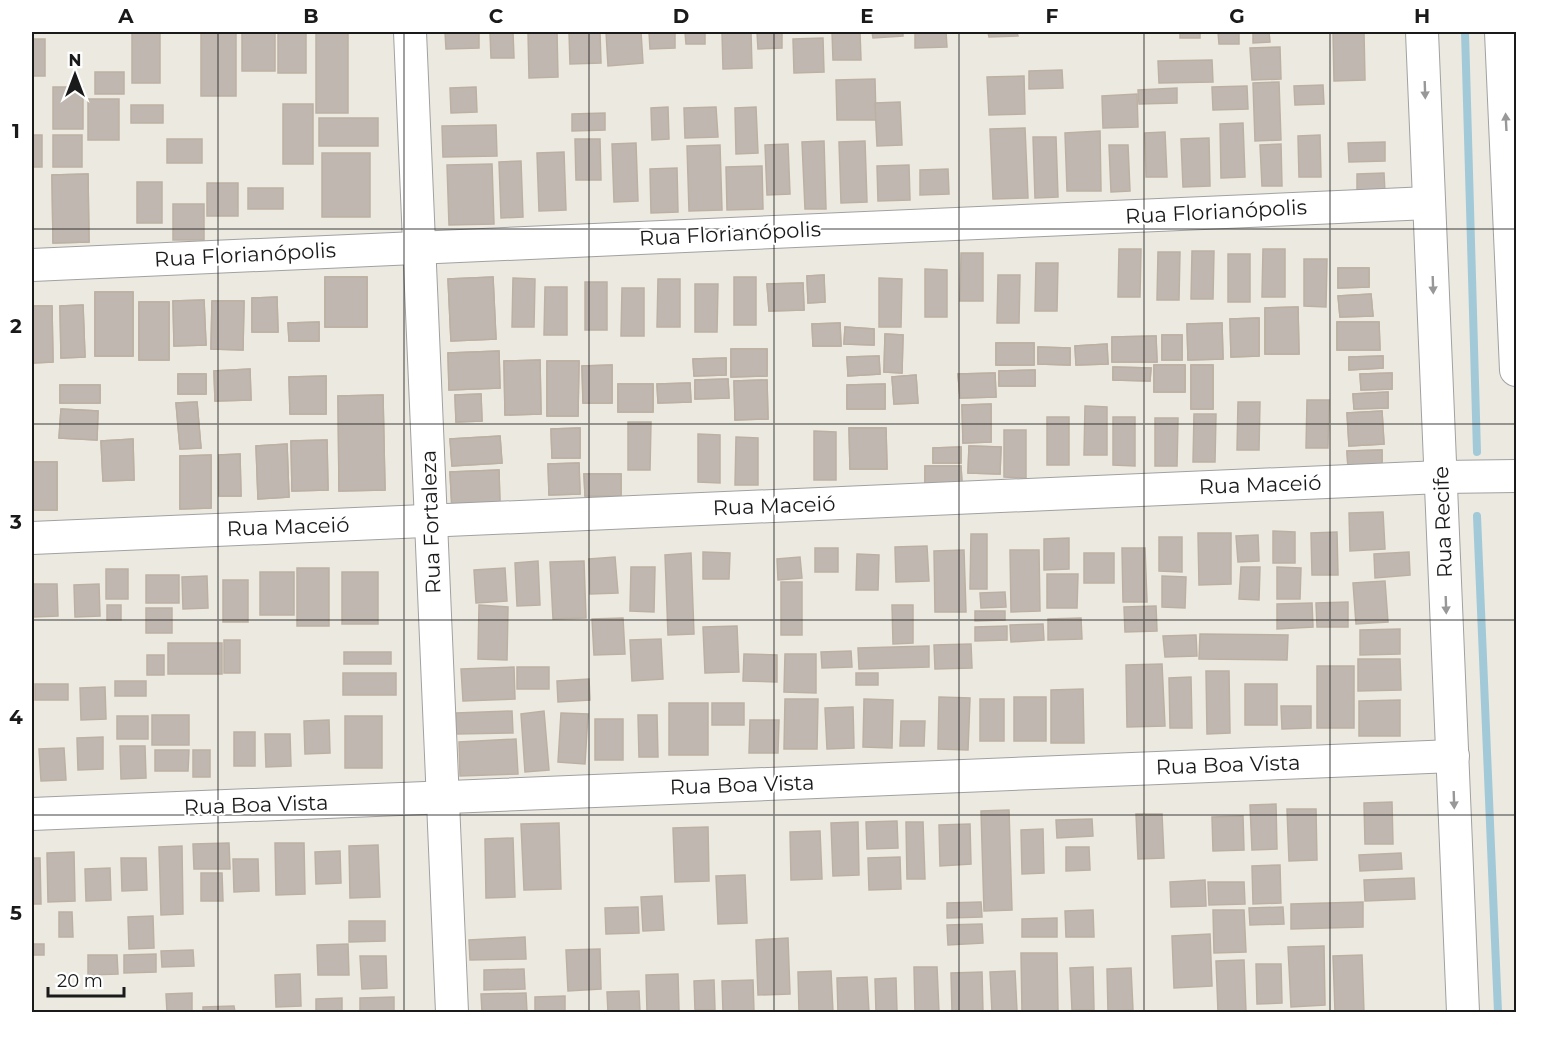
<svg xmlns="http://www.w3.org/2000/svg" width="1548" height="1044" font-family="Montserrat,sans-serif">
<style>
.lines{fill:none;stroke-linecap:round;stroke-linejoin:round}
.stream{stroke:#a2c9d8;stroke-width:8}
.building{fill:#c0b8b0;stroke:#bcb0a3;stroke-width:1.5}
.minor-casing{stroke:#a1a1a1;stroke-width:34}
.minor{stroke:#fff;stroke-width:32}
.oneway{fill:#989898}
.grid{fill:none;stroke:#1a1a1a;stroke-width:1.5;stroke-opacity:0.55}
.labels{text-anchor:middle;stroke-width:4.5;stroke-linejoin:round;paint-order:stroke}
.street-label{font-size:21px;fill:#1a1a1a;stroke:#fff}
.neatline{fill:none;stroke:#1a1a1a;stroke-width:2}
.grid-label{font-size:20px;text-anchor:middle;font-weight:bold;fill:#1a1a1a}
</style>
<rect width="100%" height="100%" fill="#ece9e0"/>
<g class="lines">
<g class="stream">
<path d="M1465,32L1477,452"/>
<path d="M1477,516L1498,1012"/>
</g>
</g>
<g class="building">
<rect x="132" y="32" width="28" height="51"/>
<rect x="201" y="32" width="35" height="64"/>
<rect x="278" y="32" width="28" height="41"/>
<rect x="316" y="32" width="32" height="81"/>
<path d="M445,32H479V48L446,49Z"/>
<path d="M490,32H513L514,58H491Z"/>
<path d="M528,32H557L558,77L529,78Z"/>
<path d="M569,32H600L601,63L570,64Z"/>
<path d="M606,32H641L643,63L608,66Z"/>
<path d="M649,32H675V48L650,49Z"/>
<path d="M685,32H705V44H686Z"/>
<path d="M722,32H751L752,68L723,69Z"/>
<path d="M757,32H782V48L758,49Z"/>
<path d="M832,32H860L861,60H833Z"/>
<path d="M872,32H903V36L873,38Z"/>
<path d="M915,32H946L947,47L915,48Z"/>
<path d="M988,32H1017L1018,36L989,37Z"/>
<rect x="1180" y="32" width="20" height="6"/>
<path d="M1218,32H1239V44H1219Z"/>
<path d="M1253,32H1269L1270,42L1253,43Z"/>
<path d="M1333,32H1364L1365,80L1334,81Z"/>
<rect x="242" y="33" width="33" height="38"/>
<path d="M823,38L824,72L794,73L793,39Z"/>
<rect x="32" y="39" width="13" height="37"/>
<path d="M1280,47L1281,79L1252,80L1250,48Z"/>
<path d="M1212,60L1213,82L1159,83L1158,61Z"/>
<path d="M1062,70L1063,88L1029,89V71Z"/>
<rect x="95" y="72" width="29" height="22"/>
<path d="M1024,76L1025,114L989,115L987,77Z"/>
<path d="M875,79L876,120H837L836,80Z"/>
<path d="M1279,82L1281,140L1255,141L1253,83Z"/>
<path d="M1323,85L1324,104L1295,105L1294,86Z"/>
<path d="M1247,86L1248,109L1213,110L1212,87Z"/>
<rect x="53" y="87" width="30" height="42"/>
<path d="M476,87L477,112L451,113L450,88Z"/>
<path d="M1177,88V103L1139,104L1138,90Z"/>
<path d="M1137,94L1138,127L1103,128L1102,96Z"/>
<rect x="88" y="99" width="31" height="41"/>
<path d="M900,102L902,145L877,146L875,103Z"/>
<rect x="283" y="104" width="30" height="60"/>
<rect x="131" y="105" width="32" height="18"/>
<path d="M668,107L669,139L652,140L651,108Z"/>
<path d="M716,107L718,137L685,138L684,108Z"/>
<path d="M756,107L758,153L736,154L735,108Z"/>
<path d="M605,113V130L572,131V114Z"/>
<rect x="319" y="118" width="59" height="28"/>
<path d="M1243,123L1245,177L1221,178L1220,124Z"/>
<path d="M496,125L497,156L443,157L442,126Z"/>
<path d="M1025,128L1028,198L993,199L990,129Z"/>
<path d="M1100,131L1101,191H1067L1065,133Z"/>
<path d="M1165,132L1167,177H1146L1145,133Z"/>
<rect x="32" y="135" width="10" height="32"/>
<rect x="53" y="135" width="29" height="32"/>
<path d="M1320,135L1321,177H1299L1298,136Z"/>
<path d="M1033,137H1056L1058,197L1035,198Z"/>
<path d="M1209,138L1210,186L1183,187L1181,139Z"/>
<rect x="167" y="139" width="35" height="24"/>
<path d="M575,139H600L601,180H576Z"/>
<path d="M824,141L826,209H805L802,142Z"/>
<path d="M865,141L867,202L841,203L839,142Z"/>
<path d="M1385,142V161L1349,162L1348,143Z"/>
<path d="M636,143L638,201L614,202L612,144Z"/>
<path d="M788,144L790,194L767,195L765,145Z"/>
<path d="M1281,144L1282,186H1262L1260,145Z"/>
<path d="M720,145L722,210L689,211L687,146Z"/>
<path d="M1109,145H1128L1130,191L1111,192Z"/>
<path d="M564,152L566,210L539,211L537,153Z"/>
<rect x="322" y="153" width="48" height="64"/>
<path d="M521,161L523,217L501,218L499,162Z"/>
<path d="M492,164L494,224L449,225L447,165Z"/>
<path d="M909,165L910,200L878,201L877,166Z"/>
<path d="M762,166L763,209L727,210L726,167Z"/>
<path d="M677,168L678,212L651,213L650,169Z"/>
<path d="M948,169L949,194L920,195V170Z"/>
<path d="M1384,173L1385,193L1357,194V174Z"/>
<path d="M88,174L89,242L53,243L52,175Z"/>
<path d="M88,174L89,242L53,243L52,175Z"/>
<rect x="137" y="182" width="25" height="41"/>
<rect x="207" y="183" width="31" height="33"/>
<rect x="248" y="188" width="35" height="21"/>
<rect x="173" y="204" width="31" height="36"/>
<path d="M1119,249H1141L1140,297H1118Z"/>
<path d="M1263,249H1285V297H1262Z"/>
<path d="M1192,251H1214L1213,299H1191Z"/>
<path d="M1158,252H1180L1179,300H1157Z"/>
<path d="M961,253H983V301H960Z"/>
<rect x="1228" y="254" width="22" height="48"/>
<path d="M1304,259H1327L1326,307L1304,306Z"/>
<path d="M1036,263H1058L1057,311H1035Z"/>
<path d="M1338,268H1369V287L1338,288Z"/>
<path d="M1338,268H1369V287L1338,288Z"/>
<path d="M925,269L947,270V317H925Z"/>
<path d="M824,275L825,302L808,303L807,276Z"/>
<path d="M824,275L825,302L808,303L807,276Z"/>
<path d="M998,275H1020L1019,323H997Z"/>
<rect x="325" y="277" width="42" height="50"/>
<rect x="325" y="277" width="42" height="50"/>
<path d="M493,277L496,339L451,341L448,279Z"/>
<path d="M493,277L496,339L451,341L448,279Z"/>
<rect x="734" y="277" width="22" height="48"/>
<path d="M513,278L535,279L534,327H512Z"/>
<path d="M879,278L902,279L901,327H879Z"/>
<path d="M658,279H680V327H657Z"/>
<rect x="585" y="282" width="22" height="48"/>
<path d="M803,283L804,310L769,311L767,284Z"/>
<path d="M803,283L804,310L769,311L767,284Z"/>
<path d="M695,284H718L717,332H695Z"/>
<path d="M545,287H567V335H544Z"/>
<path d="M622,288H644V336H621Z"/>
<rect x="95" y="292" width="38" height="64"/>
<rect x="95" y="292" width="38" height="64"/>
<path d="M1371,294L1373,316L1340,317L1338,296Z"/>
<path d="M1371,294L1373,316L1340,317L1338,296Z"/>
<path d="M277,297L278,332H252V298Z"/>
<path d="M277,297L278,332H252V298Z"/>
<path d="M204,300L206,345L174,346L173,301Z"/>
<path d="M204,300L206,345L174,346L173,301Z"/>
<path d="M212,301H244L243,350L211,349Z"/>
<path d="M212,301H244L243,350L211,349Z"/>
<rect x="139" y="302" width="30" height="58"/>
<rect x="139" y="302" width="30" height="58"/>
<path d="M83,305L85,357L61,358L60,306Z"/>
<path d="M83,305L85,357L61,358L60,306Z"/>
<path d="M32,306H52L53,362L32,363Z"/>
<path d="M32,306H52L53,362L32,363Z"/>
<path d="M1298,307L1299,354H1265V308Z"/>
<path d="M1298,307L1299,354H1265V308Z"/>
<path d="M1259,318V356L1231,357L1230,319Z"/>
<path d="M1259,318V356L1231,357L1230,319Z"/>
<path d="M319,322V341H289L288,323Z"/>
<path d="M319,322V341H289L288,323Z"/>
<path d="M1337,322H1379L1380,350H1337Z"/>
<path d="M1337,322H1379L1380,350H1337Z"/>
<path d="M840,323L841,346H813L812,324Z"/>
<path d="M840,323L841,346H813L812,324Z"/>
<path d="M1222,323L1223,359L1188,360L1187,324Z"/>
<path d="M1222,323L1223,359L1188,360L1187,324Z"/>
<path d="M845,327L874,329V345L844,344Z"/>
<path d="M845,327L874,329V345L844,344Z"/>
<path d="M885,334L903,335L902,373L884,372Z"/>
<path d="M885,334L903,335L902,373L884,372Z"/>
<rect x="1162" y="335" width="20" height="25"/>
<rect x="1162" y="335" width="20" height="25"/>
<path d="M1156,336L1157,362H1112V337Z"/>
<path d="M1156,336L1157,362H1112V337Z"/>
<rect x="996" y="343" width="38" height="22"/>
<rect x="996" y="343" width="38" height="22"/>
<path d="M1107,344L1108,364L1076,365L1075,346Z"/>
<path d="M1107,344L1108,364L1076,365L1075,346Z"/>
<path d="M1038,347L1070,348V365L1038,364Z"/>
<path d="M1038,347L1070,348V365L1038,364Z"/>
<path d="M731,349H767V376L731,377Z"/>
<path d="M731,349H767V376L731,377Z"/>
<path d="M499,351L500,388L449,390L448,353Z"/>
<path d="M499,351L500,388L449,390L448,353Z"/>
<path d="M879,356L880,374L848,376L847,357Z"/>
<path d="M879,356L880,374L848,376L847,357Z"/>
<path d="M1383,356V368L1349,370V357Z"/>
<path d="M1383,356V368L1349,370V357Z"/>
<path d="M726,358V375L694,376L693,359Z"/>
<path d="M726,358V375L694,376L693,359Z"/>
<path d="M540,360L541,414L505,415L504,361Z"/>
<path d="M540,360L541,414L505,415L504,361Z"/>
<path d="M547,361H579L578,416H547Z"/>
<path d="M547,361H579L578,416H547Z"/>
<path d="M612,365V403H583L582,366Z"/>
<path d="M612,365V403H583L582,366Z"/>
<rect x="1154" y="365" width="31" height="27"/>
<rect x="1154" y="365" width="31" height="27"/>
<rect x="1191" y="365" width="22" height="44"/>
<rect x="1191" y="365" width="22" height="44"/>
<path d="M1113,367L1151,368L1150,381L1113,380Z"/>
<path d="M1113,367L1151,368L1150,381L1113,380Z"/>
<path d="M250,369L251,400L215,401L214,371Z"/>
<path d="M250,369L251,400L215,401L214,371Z"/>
<path d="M1035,370V386H999V371Z"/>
<path d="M1035,370V386H999V371Z"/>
<path d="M995,373L996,397L960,398L958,374Z"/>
<path d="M995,373L996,397L960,398L958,374Z"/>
<path d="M1392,373V389L1361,390L1360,374Z"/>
<path d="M1392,373V389L1361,390L1360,374Z"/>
<rect x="178" y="374" width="28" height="20"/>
<rect x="178" y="374" width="28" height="20"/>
<path d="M916,375L918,403L894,404L892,377Z"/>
<path d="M916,375L918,403L894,404L892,377Z"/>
<path d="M326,376V414H290L289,377Z"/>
<path d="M326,376V414H290L289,377Z"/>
<path d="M728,379L729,398L695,399V380Z"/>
<path d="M728,379L729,398L695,399V380Z"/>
<path d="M767,380L768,419L735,420L734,381Z"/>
<path d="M767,380L768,419L735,420L734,381Z"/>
<path d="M690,383L691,402L658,403L657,384Z"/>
<path d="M690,383L691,402L658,403L657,384Z"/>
<rect x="618" y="384" width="35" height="28"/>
<rect x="618" y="384" width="35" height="28"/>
<path d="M885,384V409H847V385Z"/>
<path d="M885,384V409H847V385Z"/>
<rect x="60" y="385" width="40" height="18"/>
<rect x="60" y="385" width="40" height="18"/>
<path d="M1388,392V408L1354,409L1353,394Z"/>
<path d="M1388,392V408L1354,409L1353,394Z"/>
<path d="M481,394L482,421L456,422L455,395Z"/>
<path d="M481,394L482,421L456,422L455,395Z"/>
<path d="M383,395L385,490L339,491L338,396Z"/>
<path d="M383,395L385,490L339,491L338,396Z"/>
<path d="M1307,400H1329L1328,448H1306Z"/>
<path d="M197,402L201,448L180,449L176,403Z"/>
<path d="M197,402L201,448L180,449L176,403Z"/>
<path d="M1238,402H1260L1259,450H1237Z"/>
<path d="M991,404V442L963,443L962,405Z"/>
<path d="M991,404V442L963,443L962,405Z"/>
<path d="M1085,406L1107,407V455H1084Z"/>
<path d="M61,409L98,411L97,440L59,438Z"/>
<path d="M61,409L98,411L97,440L59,438Z"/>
<path d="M1382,411L1384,444L1349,446L1347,413Z"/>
<path d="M1382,411L1384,444L1349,446L1347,413Z"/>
<path d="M1194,414H1216L1215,462H1193Z"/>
<rect x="1047" y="417" width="22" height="48"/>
<path d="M1113,417H1135V466L1113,465Z"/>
<path d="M1155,418H1178L1177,466H1155Z"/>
<path d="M628,422H651L650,470H628Z"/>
<path d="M580,428V458H552L551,429Z"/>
<path d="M580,428V458H552L551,429Z"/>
<path d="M849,428H886L887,469H850Z"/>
<path d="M849,428H886L887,469H850Z"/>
<path d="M1004,430H1026V478L1004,477Z"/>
<path d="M814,431L836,432V480H814Z"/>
<path d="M698,434L720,435V483L698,482Z"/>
<path d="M500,436L502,463L452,466L450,439Z"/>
<path d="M500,436L502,463L452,466L450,439Z"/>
<path d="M736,437L758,438V485H735Z"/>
<path d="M133,439L134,480L103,481L101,441Z"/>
<path d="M133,439L134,480L103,481L101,441Z"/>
<path d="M327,440L328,490L292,491L291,441Z"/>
<path d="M327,440L328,490L292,491L291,441Z"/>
<path d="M287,444L289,497L258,499L256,446Z"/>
<path d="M287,444L289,497L258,499L256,446Z"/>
<path d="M969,446L1001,447L1000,474L968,473Z"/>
<path d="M969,446L1001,447L1000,474L968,473Z"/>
<path d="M961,447V463H933V448Z"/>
<path d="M961,447V463H933V448Z"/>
<path d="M1382,450V467L1348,468L1347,451Z"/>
<path d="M1382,450V467L1348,468L1347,451Z"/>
<path d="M240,454L241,496H219V455Z"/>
<path d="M240,454L241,496H219V455Z"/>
<path d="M211,455V508L180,509V456Z"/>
<path d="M211,455V508L180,509V456Z"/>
<rect x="32" y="462" width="25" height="48"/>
<rect x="32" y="462" width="25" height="48"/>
<path d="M579,463L580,494L549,495L548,464Z"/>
<path d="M579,463L580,494L549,495L548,464Z"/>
<path d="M925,466H961L962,484L925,485Z"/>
<path d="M925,466H961L962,484L925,485Z"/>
<path d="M499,470L500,507L452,510L450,472Z"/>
<path d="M499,470L500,507L452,510L450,472Z"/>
<path d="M584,474H621V496H585Z"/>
<path d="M584,474H621V496H585Z"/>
<path d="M1383,512L1385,549L1350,551L1349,513Z"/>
<path d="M1273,531L1295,532V563H1273Z"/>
<path d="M1337,532L1338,575H1312L1311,533Z"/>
<path d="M1198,533H1231V584L1199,585Z"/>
<path d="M971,534H987V589H970Z"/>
<path d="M1258,535L1259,561L1238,562L1236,536Z"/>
<path d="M1159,537H1182V572L1159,571Z"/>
<path d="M1069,538V569L1044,570V539Z"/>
<path d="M927,546L929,581L896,582L895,547Z"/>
<rect x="815" y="548" width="23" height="24"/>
<path d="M1122,548H1145L1147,602H1123Z"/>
<path d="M964,550L966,612H935L934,551Z"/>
<path d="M1010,550H1039L1040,611L1011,612Z"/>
<path d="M703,552L730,553L729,579H703Z"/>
<path d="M1409,552L1410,575L1375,578L1374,554Z"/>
<path d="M691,553L694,634L668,635L665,555Z"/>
<rect x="1084" y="553" width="30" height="30"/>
<path d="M857,554L879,555L878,590H856Z"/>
<path d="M615,557L618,593L590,594L589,559Z"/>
<path d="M800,557L802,578L778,580L777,559Z"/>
<path d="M538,561L540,605L517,606L515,563Z"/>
<path d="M584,561L586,618L553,619L550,562Z"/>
<path d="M631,567H655L654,612L630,611Z"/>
<path d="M1241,567H1260L1259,600L1239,599Z"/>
<path d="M1277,567L1301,568L1300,599H1277Z"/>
<rect x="297" y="568" width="32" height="58"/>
<path d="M505,568L507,601L476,603L474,570Z"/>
<rect x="106" y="569" width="22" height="30"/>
<rect x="260" y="572" width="34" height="43"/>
<rect x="342" y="572" width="36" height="52"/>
<path d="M1047,574H1078L1077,608H1047Z"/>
<rect x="146" y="575" width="33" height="28"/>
<path d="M207,576L208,608L183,609L182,577Z"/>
<path d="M1162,576L1186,577L1185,608L1162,607Z"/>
<rect x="223" y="580" width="25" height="42"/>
<path d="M1385,581L1388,622L1356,624L1353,583Z"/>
<rect x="781" y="582" width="21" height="53"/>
<path d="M32,584H57L58,616L33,617Z"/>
<path d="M99,584L100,616L75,617L74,585Z"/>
<path d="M1005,592L1006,607L981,608L980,593Z"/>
<path d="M1348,602V627H1317L1316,603Z"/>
<path d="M1312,603L1313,627L1277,629V604Z"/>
<rect x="107" y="605" width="14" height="15"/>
<path d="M479,605L508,607L507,660L478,659Z"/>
<path d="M892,605H913V643L893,644Z"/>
<path d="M1156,606L1157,631L1125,632L1124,607Z"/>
<rect x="146" y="608" width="26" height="25"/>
<path d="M975,611H1005V620L975,621Z"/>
<path d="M623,618L625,654L594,655L592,619Z"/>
<path d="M1081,618L1082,639L1048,640V619Z"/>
<path d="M1043,624L1044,640L1011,642L1010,625Z"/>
<path d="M737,626L739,672L705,673L703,627Z"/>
<path d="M1007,626V640L975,641V627Z"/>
<path d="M1400,629V654L1360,655V630Z"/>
<path d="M1200,634L1288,635L1287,660L1199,659Z"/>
<path d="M1196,635L1197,656L1165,657L1163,636Z"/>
<path d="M661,639L663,679L632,681L630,640Z"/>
<rect x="224" y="640" width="16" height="33"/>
<rect x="168" y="643" width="54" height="31"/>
<path d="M971,644L972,668L935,669L934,645Z"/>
<path d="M929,646V667L859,669L858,648Z"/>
<path d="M851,651L852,667L822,668L821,652Z"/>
<rect x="344" y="652" width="47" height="12"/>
<path d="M744,654L777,655V682L743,681Z"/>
<path d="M785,654H816V693L784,692Z"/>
<rect x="147" y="655" width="17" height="20"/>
<path d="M1358,659H1400L1401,690L1358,691Z"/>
<path d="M1162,664L1165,726L1127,727L1126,665Z"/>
<rect x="1317" y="666" width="37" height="62"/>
<path d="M514,667L515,699L463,701L461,669Z"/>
<rect x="517" y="667" width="32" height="22"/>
<path d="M1206,671H1229L1230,733L1207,734Z"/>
<rect x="343" y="673" width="53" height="22"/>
<rect x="856" y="673" width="22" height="12"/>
<path d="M1191,677L1192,728H1170L1169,678Z"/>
<path d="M589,679L590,700L558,702L557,681Z"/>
<rect x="115" y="681" width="31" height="15"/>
<rect x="35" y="684" width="33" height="16"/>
<rect x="1245" y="684" width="32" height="41"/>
<path d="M105,687L106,719L81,720L80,688Z"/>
<path d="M1083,689L1084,743H1051V690Z"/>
<path d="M939,697L970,698L968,750L938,749Z"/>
<rect x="1014" y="697" width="32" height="44"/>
<path d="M785,699H818L817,749H784Z"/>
<path d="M864,699L893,700L892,748L863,747Z"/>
<rect x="980" y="699" width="24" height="42"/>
<path d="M1400,700V736H1359V701Z"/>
<rect x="669" y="703" width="39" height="52"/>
<rect x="712" y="703" width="32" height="22"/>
<path d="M1281,706H1311V728L1282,729Z"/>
<path d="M853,707L854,748L827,749L825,708Z"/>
<path d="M512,711L513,733L456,734V713Z"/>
<path d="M544,711L549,770L525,772L521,714Z"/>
<path d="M561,713L588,714L585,764L558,762Z"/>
<rect x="152" y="715" width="37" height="30"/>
<path d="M638,715H657L658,757H639Z"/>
<rect x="117" y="716" width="31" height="23"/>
<rect x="345" y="716" width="37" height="52"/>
<rect x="595" y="719" width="28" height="41"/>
<path d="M329,720L330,753L305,754L304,721Z"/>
<path d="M750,720H779L778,753H749Z"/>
<path d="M901,721H925L924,746H900Z"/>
<rect x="234" y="732" width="21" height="34"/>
<path d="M265,734H290L291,766L266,767Z"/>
<path d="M103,737V769L78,770L77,738Z"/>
<path d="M516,739L518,774L460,776L459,742Z"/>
<path d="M120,746H145L146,778L121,779Z"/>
<path d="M64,748L66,780L41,781L39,749Z"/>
<path d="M155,750H189L188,771H155Z"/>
<rect x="193" y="750" width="17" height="27"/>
<path d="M1392,802L1393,844H1365L1364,803Z"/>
<path d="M1276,804L1277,849L1252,850L1250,805Z"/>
<path d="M1287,809H1316L1317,860L1289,861Z"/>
<path d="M1009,810L1012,910L984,911L981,811Z"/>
<path d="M1136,814H1162L1164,858L1138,859Z"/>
<path d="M1243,816L1244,850L1213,851L1212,817Z"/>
<path d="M1092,819L1093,836L1057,838L1056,820Z"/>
<path d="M897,821L898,848L867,849L866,822Z"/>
<path d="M858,822L859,875L833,876L831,823Z"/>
<path d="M906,822H923L925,879H907Z"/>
<path d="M559,823L561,889L524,890L521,824Z"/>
<path d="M970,824L971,864L940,866L939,825Z"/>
<path d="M708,827L709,881L675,882L673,828Z"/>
<path d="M1043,829L1044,873L1022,874L1021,830Z"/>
<path d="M820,831L822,879L791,880L790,832Z"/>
<path d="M513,838L515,897L486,898L485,839Z"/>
<path d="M229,843L230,869H194L193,844Z"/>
<path d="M275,843H304L305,894L276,895Z"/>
<path d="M378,845L380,897L350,898L349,846Z"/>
<path d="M182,846L183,914L161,915L159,847Z"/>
<path d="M1066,847H1089L1090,870L1066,871Z"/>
<path d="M340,851L341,883L316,884L315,852Z"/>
<path d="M74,852L75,901L48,902L47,853Z"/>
<path d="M1401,853L1402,869L1360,871L1359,855Z"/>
<path d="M900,857L901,889L869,890L868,858Z"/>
<path d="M32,858H40L41,904H32Z"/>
<path d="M121,858H146L147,890L122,891Z"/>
<path d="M233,859H258L259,891L234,892Z"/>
<path d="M1280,865L1281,903L1253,904L1252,866Z"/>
<path d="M110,868L111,900L86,901L85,869Z"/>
<path d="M201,873H222L223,901H201Z"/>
<path d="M745,875L747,923L718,924L716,876Z"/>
<path d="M1414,878L1415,899L1365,901L1364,880Z"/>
<path d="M1205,880L1206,906L1171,907L1170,882Z"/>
<path d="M1208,882H1244L1245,904L1209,905Z"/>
<path d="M662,896L664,930L643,931L641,897Z"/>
<path d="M981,902L982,917L947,918V903Z"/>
<path d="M1363,902V927L1291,929V904Z"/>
<path d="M638,907L639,933L606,934L605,908Z"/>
<path d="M1283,907L1284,924L1250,925L1249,908Z"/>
<path d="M1093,910L1094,937H1066L1065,911Z"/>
<path d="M1213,910H1244L1246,952L1214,953Z"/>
<path d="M59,912H72L73,937H59Z"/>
<path d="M153,916L154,948L129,949L128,917Z"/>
<path d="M1057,918V937H1022V919Z"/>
<path d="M349,921H385V941L349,942Z"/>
<path d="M982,924L983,943L948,945L947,925Z"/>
<path d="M1210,934L1212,986L1174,988L1172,936Z"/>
<path d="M525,937L526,959L470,960L469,940Z"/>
<path d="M788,938L790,994L758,995L756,940Z"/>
<rect x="32" y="944" width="12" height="11"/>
<path d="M348,944L349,975H318L317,945Z"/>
<path d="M1324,946L1325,1005L1291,1007L1288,947Z"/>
<path d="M600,949L601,989L568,991L566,950Z"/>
<path d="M193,950L194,966L162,967L161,951Z"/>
<path d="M1021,953H1057L1058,1012H1022Z"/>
<path d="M156,954V972L124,973V955Z"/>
<path d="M88,955H117L118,974L88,975Z"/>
<path d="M1362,955L1364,1012H1335L1333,956Z"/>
<path d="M360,956H386L387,988L362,989Z"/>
<path d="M1244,960L1246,1012H1218L1216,961Z"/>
<path d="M1256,964H1281L1282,1003L1257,1004Z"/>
<path d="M914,967H937L939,1012H915Z"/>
<path d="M1093,967L1094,1010H1072L1070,968Z"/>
<path d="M1131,968L1133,1010L1108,1011L1107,969Z"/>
<path d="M524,969L525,989L484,990V970Z"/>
<path d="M831,971L833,1012H799L798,972Z"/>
<path d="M1015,971L1017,1011L992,1012L990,972Z"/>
<path d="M982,972L983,1012H952L951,973Z"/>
<path d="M300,974L301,1006L276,1007L275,975Z"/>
<path d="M678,974L679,1011L647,1012L646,975Z"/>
<path d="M867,977L869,1012H838L837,978Z"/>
<path d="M896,978L897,1012H876L875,979Z"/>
<path d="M714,980L715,1010H695L694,981Z"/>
<path d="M753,980L754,1012H723L722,981Z"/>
<path d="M639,991L640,1012H608L607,992Z"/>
<path d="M192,993V1012H167L166,994Z"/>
<path d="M526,993L527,1012H482L481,994Z"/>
<path d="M565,996V1012H535V997Z"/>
<path d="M394,997V1012H360V998Z"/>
<path d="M342,998V1012H316V999Z"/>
<path d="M234,1006L235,1012H203V1007Z"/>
</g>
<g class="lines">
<g class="minor-casing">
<g id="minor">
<path d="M410,32L452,1012"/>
<path d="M1422,32L1463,1012"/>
<path d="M1501,32L1516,370"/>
<path d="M32,265L1429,203"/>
<path d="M32,538L1441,477L1516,476"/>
<path d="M32,814L1453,756"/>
</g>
</g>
<use href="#minor" class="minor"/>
</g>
<defs><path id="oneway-solid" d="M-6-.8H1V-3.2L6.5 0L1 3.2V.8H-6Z" transform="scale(1.5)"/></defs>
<g class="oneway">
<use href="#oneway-solid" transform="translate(1425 90) rotate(88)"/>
<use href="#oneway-solid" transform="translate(1506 122) rotate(-93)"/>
<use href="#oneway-solid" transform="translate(1433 285) rotate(88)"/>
<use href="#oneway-solid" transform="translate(1446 605) rotate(88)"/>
<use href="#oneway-solid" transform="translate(1454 800) rotate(88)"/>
</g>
<path class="grid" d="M218,32V1012M404,32V1012M589,32V1012M774,32V1012M959,32V1012M1144,32V1012M1330,32V1012M32,229H1516M32,424H1516M32,620H1516M32,815H1516"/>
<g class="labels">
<g class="street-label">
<text transform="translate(1216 212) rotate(-3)" y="7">Rua Florianópolis</text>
<text transform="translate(730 234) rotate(-3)" y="7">Rua Florianópolis</text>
<text transform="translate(245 255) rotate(-3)" y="7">Rua Florianópolis</text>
<text transform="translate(1260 485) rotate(-2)" y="7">Rua Maceió</text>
<text transform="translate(774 506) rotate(-2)" y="7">Rua Maceió</text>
<text transform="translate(431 522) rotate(-92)" y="7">Rua Fortaleza</text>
<text transform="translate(1443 522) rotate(-92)" y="7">Rua Recife</text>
<text transform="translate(288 527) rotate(-2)" y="7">Rua Maceió</text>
<text transform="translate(1228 765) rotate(-2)" y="7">Rua Boa Vista</text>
<text transform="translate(742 785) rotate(-2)" y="7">Rua Boa Vista</text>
<text transform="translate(256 805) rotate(-2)" y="7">Rua Boa Vista</text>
</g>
</g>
<rect width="1548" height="1044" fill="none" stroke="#ffffff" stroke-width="66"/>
<g transform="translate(75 75)" stroke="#ffffff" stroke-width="4.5" paint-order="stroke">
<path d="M0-4.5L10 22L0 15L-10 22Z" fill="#1a1a1a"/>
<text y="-9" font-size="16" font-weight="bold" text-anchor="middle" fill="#1a1a1a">N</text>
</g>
<path d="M48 987v9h76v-9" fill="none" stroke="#1a1a1a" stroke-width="3"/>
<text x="57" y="987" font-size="18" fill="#1a1a1a" stroke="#ffffff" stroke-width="4.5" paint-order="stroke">20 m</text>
<rect x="33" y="33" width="1482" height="978" class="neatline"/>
<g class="grid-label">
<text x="126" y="23">A</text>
<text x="311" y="23">B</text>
<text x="496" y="23">C</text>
<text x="681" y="23">D</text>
<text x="867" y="23">E</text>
<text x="1052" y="23">F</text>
<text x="1237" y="23">G</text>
<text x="1422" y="23">H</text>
<text x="16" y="138">1</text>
<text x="16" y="333">2</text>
<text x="16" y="529">3</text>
<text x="16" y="724">4</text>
<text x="16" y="920">5</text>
</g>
</svg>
